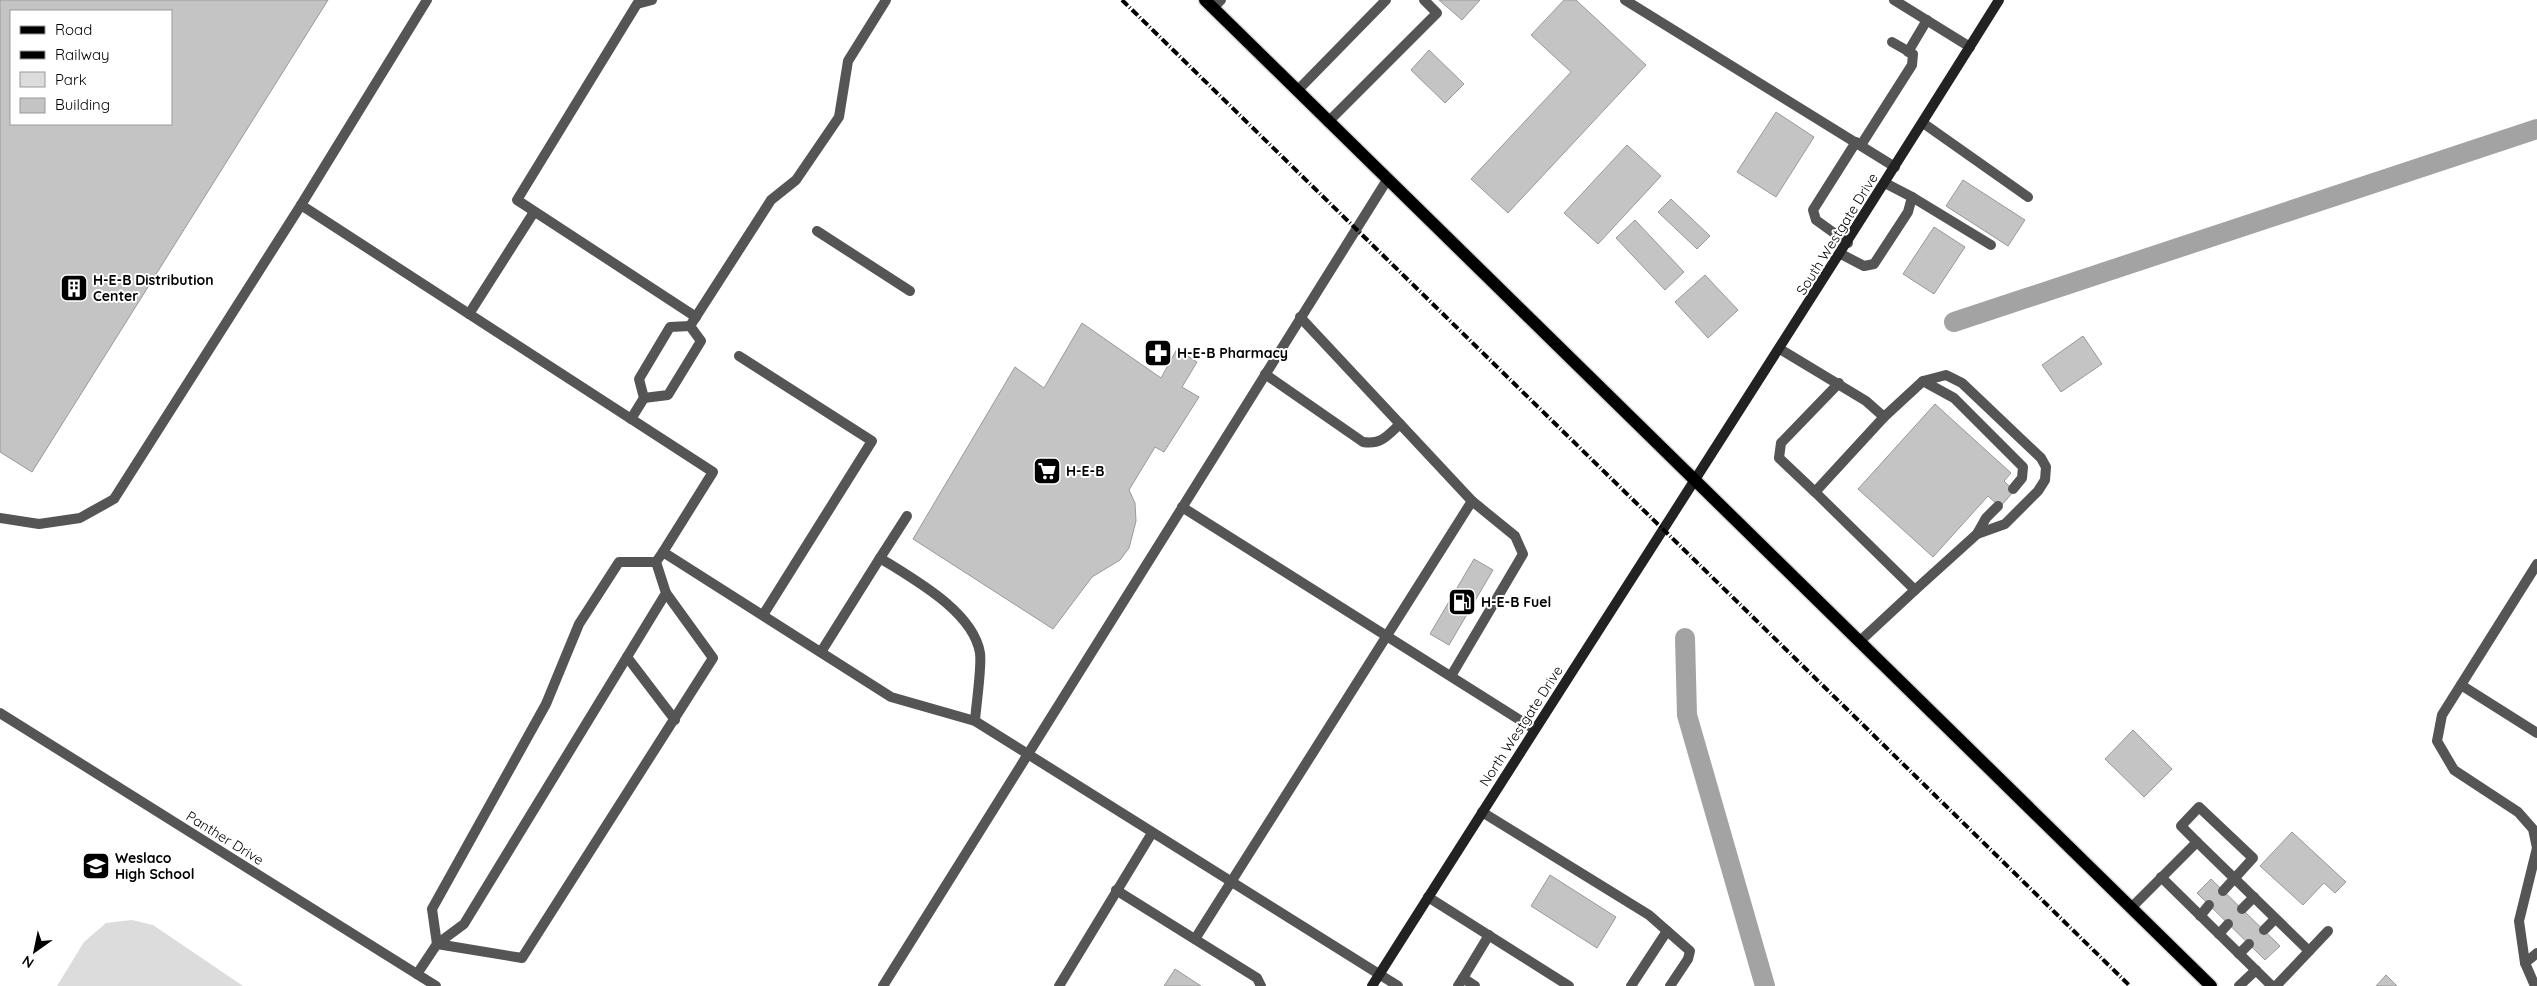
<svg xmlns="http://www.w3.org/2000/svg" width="2537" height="986" font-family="Quicksand,sans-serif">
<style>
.green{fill:#dcdcdc}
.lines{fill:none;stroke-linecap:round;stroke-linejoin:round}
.canal{stroke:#a3a3a3;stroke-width:20}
.building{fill:#c4c4c4;stroke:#999;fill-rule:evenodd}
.primary-casing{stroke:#dbdbdb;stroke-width:15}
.lane{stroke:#555;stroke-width:10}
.street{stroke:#555;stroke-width:10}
.secondary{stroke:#222;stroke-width:10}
.primary{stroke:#000;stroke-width:12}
.rail{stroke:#000;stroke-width:4;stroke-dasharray:8 2.5 1 2.5;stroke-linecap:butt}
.labels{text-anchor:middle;stroke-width:4;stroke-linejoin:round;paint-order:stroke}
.street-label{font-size:14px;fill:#000;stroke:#fff}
.poi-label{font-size:14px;font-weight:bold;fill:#000;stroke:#fff;text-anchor:start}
</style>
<rect width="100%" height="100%" fill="#fff"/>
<path class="green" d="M132,920L153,925L243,986H57L84,942L106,923Z"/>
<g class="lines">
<g class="canal">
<path d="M1954,322L2537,129"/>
<path d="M1685,638L1687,715L1765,986"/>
</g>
</g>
<g class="building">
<path d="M0,0H328L32,472L0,452ZM11,11H171V124H11Z"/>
<path d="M1439,0H1480L1462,20Z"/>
<path d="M1564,0H1576L1646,65L1508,213L1471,179L1571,72L1531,35Z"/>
<path d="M1429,50L1464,84L1445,103L1411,70Z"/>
<path d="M1776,112L1814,137L1776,197L1737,172Z"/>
<path d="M1627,145L1661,176L1598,244L1564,213Z"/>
<path d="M1963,180L2025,220L2008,246L1946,206Z"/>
<path d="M1671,199L1710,236L1697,249L1658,212Z"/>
<path d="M1635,220L1684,272L1665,290L1616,238Z"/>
<path d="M1934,227L1965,247L1934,294L1903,274Z"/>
<path d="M1705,275L1738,310L1708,338L1675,302Z"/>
<path d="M1082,323L1161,378L1177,349L1197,362L1182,387L1199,397L1164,452L1155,447L1129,490L1135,503L1136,521L1129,548L1120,560L1092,577L1053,629L913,539L1015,367L1044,388Z"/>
<path d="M2083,336L2102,364L2061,392L2042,365Z"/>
<path d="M1935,404L2011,473L2004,481L2014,491L2000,507L1988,496L1933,557L1858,489Z"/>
<path d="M1474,559L1493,570L1449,645L1430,634Z"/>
<path d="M2133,730L2172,769L2144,797L2105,759Z"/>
<path d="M2292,832L2346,882L2335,893L2324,883L2303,905L2260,866Z"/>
<path d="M1550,875L1616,917L1597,948L1531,906Z"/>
<path d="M2211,879L2280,946L2265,960L2197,893Z"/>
<path d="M1175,969L1201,986H1164Z"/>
<path d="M2386,975L2397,986H2376Z"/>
</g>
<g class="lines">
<g class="primary-casing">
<path id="primary" d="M1205,0L2211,986"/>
</g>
<g class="lane">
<path d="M652,0L637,4L517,200L696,317"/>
<path d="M1625,0L1895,167"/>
<path d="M1213,8L1221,0"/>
<path d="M1908,52L1927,20"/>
<path d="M1297,91L1386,0"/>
<path d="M1328,122L1437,13L1424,0"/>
<path d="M1923,123L2028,197"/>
<path d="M1861,145L1912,65L1913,54L1892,42"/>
<path d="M1912,197L1991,245"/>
<path d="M301,205L713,472L663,552"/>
<path d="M817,231L910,291"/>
<path d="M1848,243L1816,220L1813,210L1856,142"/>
<path d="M1841,254L1864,266L1874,264L1908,212L1912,197L1885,183"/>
<path d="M469,314L534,212"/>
<path d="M1300,317L1472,501L1515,536L1523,554L1451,676"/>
<path d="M690,326L771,200L796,180L839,117L848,61L886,0"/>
<path d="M1780,349L1866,401L1884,417L1815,492L1915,590L1859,642"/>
<path d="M739,356L872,441L763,615"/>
<path d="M1265,374L1363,442C1381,445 1387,436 1400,424"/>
<path d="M1923,381L1954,398L2023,467L2022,478L2013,489"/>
<path d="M644,398L668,395L701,341L690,326"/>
<path d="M1884,417L1923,381L1946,375L1962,383L2041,458L2046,467L2045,480L2038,491L2005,524L1977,534L1915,590"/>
<path d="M631,419L644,398L639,379L670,327L690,326"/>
<path d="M1815,492L1779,458L1781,443L1839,383"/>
<path d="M1182,507L1534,729"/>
<path d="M0,518L39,524L80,518L114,499L301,205L427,0"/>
<path d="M1977,534L1986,518L1998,506"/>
<path d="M880,558L907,516"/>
<path d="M821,652L880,558C913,579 973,611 980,653C982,667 976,705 975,721"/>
<path d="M627,657L675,720"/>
<path d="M2461,685L2537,733"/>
<path d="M1482,812L1649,915L1690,951L1688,959L1670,986"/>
<path d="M2197,842L2181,826L2199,807L2253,858L2223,891"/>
<path d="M2161,877L2272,986"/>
<path d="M1116,890L1257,978L1261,986"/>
<path d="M1428,897L1569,986"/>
<path d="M2131,908L2197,842L2309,951"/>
<path d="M2242,909L2254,897"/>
<path d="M2200,916L2209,905"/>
<path d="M2264,930L2275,919"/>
<path d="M2219,934L2228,924"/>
<path d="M1195,939L1472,501"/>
<path d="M437,944L522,958L713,658L666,593"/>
<path d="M437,944L432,909L546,704L579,624L619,562H656"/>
<path d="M2239,954L2249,944"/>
<path d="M2525,963L2537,953"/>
<path d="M417,974L437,944L464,924L666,593L656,562L663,552L891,697L975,721L1398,986"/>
<path d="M1463,978L1489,935"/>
<path d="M883,986L1387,180"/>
<path d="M1059,986L1152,833"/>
<path d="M1458,986L1463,978L1475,986"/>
<path d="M1631,986L1667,931"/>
<path d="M2239,986L2256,970"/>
<path d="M2276,986L2328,931"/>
<path d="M2535,986L2525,963L2519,921L2537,848L2533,829L2518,812L2454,770L2437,741L2442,715L2537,564"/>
</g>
<g class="street">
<path d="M1894,0L1970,47"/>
<path d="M0,713L436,986"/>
</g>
<path class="secondary" d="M1372,986C1580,657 1793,330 1999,0"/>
<use href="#primary" class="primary"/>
<path class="rail" d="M1122,0L2130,986"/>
</g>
<defs>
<g id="building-square" transform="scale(1.4375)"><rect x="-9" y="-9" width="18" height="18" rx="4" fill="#000" stroke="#fff"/><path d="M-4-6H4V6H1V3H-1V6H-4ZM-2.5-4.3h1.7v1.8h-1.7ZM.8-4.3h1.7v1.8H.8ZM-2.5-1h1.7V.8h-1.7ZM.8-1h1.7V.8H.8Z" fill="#fff"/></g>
<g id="pharmacy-square" transform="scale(1.4375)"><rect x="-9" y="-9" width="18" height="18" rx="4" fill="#000" stroke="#fff"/><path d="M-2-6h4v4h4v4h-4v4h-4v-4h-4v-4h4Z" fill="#fff"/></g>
<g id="supermarket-square" transform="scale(1.4375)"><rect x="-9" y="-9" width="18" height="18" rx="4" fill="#000" stroke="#fff"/><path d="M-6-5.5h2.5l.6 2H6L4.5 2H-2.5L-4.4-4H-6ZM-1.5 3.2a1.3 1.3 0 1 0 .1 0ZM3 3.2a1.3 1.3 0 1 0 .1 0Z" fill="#fff"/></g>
<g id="fuel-square" transform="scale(1.4375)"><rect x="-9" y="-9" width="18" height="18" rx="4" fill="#000" stroke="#fff"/><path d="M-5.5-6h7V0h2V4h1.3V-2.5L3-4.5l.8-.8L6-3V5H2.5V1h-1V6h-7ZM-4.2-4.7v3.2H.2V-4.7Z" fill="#fff"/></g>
<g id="school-square" transform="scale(1.4375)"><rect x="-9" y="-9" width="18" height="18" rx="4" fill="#000" stroke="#fff"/><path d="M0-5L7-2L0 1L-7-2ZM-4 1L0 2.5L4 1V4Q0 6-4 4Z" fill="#fff"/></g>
</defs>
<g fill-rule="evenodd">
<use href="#building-square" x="74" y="288"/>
<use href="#pharmacy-square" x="1158" y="353"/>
<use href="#supermarket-square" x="1047" y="471"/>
<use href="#fuel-square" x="1462" y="602"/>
<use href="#school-square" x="96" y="866"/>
</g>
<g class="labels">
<g class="street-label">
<text transform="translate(1837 234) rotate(-58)" y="5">South Westgate Drive</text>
<text transform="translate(1521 726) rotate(-57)" y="5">North Westgate Drive</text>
<text transform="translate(225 838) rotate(32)" y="5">Panther Drive</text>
</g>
<g class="poi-label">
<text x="93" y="285">H-E-B Distribution<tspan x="93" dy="16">Center</tspan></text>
<text x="1177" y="358">H-E-B Pharmacy</text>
<text x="1066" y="476">H-E-B</text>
<text x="1481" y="607">H-E-B Fuel</text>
<text x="115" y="863">Weslaco<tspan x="115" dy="16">High School</tspan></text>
</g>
</g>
<rect x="10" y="10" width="162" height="115" fill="#ffffff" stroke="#999999"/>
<rect x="20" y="26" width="25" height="8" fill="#000000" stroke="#999999"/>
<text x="55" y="35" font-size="15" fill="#000000">Road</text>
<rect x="20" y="51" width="25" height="8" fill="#000000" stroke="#999999"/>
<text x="55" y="60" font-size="15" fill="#000000">Railway</text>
<rect x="20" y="72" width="25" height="15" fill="#dcdcdc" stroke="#999999"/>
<text x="55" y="85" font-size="15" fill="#000000">Park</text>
<rect x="20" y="98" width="25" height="15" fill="#c4c4c4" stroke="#999999"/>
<text x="55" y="110" font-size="15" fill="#000000">Building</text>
<g transform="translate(35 951) rotate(213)" stroke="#ffffff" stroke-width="4" paint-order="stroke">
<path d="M0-4L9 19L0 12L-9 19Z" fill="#000000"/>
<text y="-8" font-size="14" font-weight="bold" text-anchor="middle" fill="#000000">N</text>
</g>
</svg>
